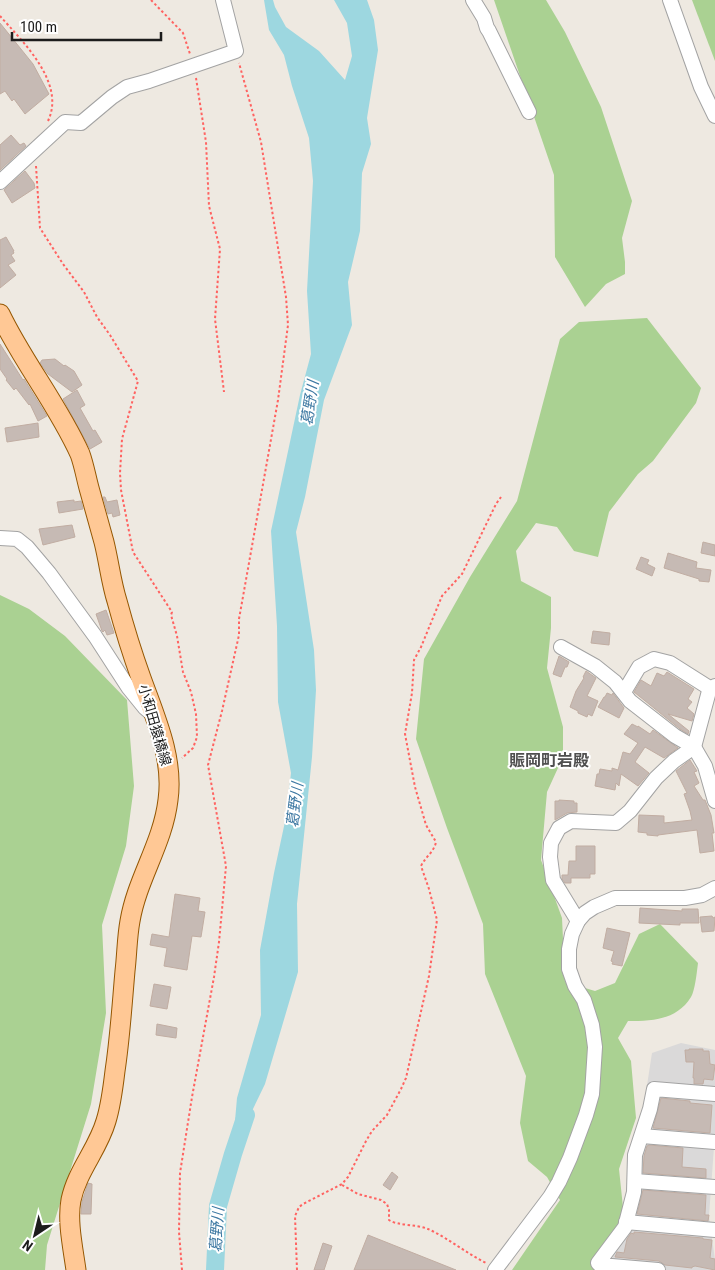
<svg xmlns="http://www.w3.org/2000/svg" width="715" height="1270" font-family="'Roboto Condensed','Noto Sans JP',sans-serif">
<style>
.residential{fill:#dad9d9}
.forest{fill:#aad192}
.water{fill:#9dd7e0}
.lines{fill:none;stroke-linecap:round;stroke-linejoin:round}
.river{stroke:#9dd7e0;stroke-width:18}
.building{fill:#c6bab4;stroke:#c1ada2}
.minor-casing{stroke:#a3a3a3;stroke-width:16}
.major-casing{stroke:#945600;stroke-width:21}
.path{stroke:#ff6361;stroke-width:2;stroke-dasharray:2.5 2.5;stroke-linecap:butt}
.minor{stroke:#fff;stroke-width:14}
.major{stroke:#ffc895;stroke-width:19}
.labels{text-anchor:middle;stroke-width:4;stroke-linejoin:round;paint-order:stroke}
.street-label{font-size:14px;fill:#1c1c1c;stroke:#fff}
.water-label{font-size:15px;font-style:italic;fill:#3d78a2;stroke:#fff}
.quarter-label{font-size:16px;font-weight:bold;fill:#4f4f4f;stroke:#fff}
</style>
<rect width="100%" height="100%" fill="#eee9e1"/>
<path class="residential" d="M681,1043L715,1050V1133L709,1216L715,1260V1270H609L630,1196L652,1053Z"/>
<g class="forest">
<path d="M494,0H546L565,32L601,107L632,201L622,238L625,262V274L606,284L585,307L555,257L554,175Z"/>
<path d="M692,0H715V61Z"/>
<path d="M647,318L701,388L696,403L653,461L638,474L609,512L598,557L574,551L557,527L536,523L516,551L521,581L551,597V628L547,668L563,727V757L547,792L541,860L562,918L565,982L595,991L615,983L639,934L660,924L698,963C697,971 695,991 691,997C677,1020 652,1021 628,1021L618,1038L631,1061L636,1118L619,1169L624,1217L597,1270H512L560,1200L547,1177L528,1161L520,1123L526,1076L485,974L483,924L447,828L416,739L424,659L470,577L517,501L560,339L579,322Z"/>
<path d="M0,595L29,609L65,636L127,700L134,786L126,846L102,925L106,1013L91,1104L47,1245L45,1270H0Z"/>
</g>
<path class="water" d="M264,0H273L275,7L286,27L319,51L345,80L352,56L347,23L334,0H367L374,20L378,50L367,118L371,144L362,173L360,231L348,282L352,325L324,400L305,497L296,532L314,650L316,690L312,757L297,904L298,972L265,1084L251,1113L244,1136L240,1139L234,1132L237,1098L261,1015L260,950L274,873L286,817L291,773L278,702L277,626L271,531L300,395L311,354L307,291L313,181L309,138L292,86L284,55L269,30Z"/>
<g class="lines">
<path class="river" d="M215,1270L218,1206L233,1154L246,1115"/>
</g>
<g class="building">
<path d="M0,23L33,64L49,94L25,114L14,99L12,101L5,91L0,94Z"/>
<path d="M11,135L20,145L24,143L26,146L0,170V145Z"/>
<path d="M25,171L34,183L35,188L12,203L4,190Z"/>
<path d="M6,237L14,251H13L14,253L11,255L15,261L8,265L16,275L0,288V240Z"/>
<path d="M0,344L23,380L24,379L47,416L38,421L30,404L29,405L16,388L14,390L6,380L7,379L0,369Z"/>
<path d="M55,359L64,366L65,365L74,371L82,385L72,392L48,374L40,363L42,360Z"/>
<path d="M77,390L85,405L80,408L93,431L95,430L102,442L90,449L63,399Z"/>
<path d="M38,423L39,437L7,442L5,428Z"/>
<path d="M103,497H105L107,502L117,500L120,515L113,517L112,513L108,514Z"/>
<path d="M74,500V502L81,501L83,509L59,513L57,502Z"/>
<path d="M72,525L75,537L43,545L39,529Z"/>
<path d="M703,542L715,545V556L701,553Z"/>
<path d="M668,553L697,562L696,568L711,570L709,582L699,581V579L664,568Z"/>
<path d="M641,557L649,560L647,564L655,568L652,576L636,569Z"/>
<path d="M106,610L114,633L107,635L105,630L103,632L102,631L96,614Z"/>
<path d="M593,631L610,633L609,645L591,643Z"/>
<path d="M559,656L569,662L567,667H565L561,677L553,674Z"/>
<path d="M586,671L596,678L587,696L598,701L592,716L588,714L587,717L578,713V711L570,707L576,691L584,678L583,677Z"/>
<path d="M667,672L694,689L688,699L692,702L687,708L694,714L692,721L668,714L689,731L688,734L680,729L634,692L641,680L651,686L657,673L664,676Z"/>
<path d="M607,693L612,695L613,693L624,708L619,718L598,707L604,697H605Z"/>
<path d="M632,724L638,727V726L650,734L653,730L678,748L664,758L645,747L635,762L649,773L638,786L621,774L619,786L616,783L615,790L595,786L597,774H599L600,769L612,771V768L618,770L623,752L630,754L638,743L624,734Z"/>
<path d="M690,760L697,771L694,772L699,783L694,786L703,800H705L711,815L714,833H712L714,851L700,853L697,830L658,835V836L647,835V833L638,832L639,815L664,816V823L692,820L690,811L684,794L687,793L676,771Z"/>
<path d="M559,800L574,801V803H577V812L567,813L555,820V801H559Z"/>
<path d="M576,846H595V874H590V878H571V883H565L562,879V875H568L569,861H576Z"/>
<path d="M175,894L200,898L198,911L205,912L201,937L192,936L187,970L164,966L167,948L150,945L152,934L169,937Z"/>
<path d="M640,908L682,911V909H698L699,923H680V925L639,923Z"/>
<path d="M712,916L713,918L715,917L714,931L702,932L700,917Z"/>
<path d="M607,928L630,933L622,966L612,964L613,962L611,961L614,951L603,948Z"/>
<path d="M154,984L171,987L167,1009L150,1006Z"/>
<path d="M157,1024L177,1028L176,1038L156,1035Z"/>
<path d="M689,1049H703V1051H709L710,1064L715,1065L713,1080L704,1079L703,1084H694V1078H693L694,1062H686L685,1050H689Z"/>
<path d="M661,1098L690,1101V1103L712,1105L710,1133L653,1128Z"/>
<path d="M649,1145L683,1148L682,1167L706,1169V1178L643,1173L644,1156L647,1146Z"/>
<path d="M392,1172L398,1177L390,1190L383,1185Z"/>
<path d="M88,1183L92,1184L91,1214H81L82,1202Z"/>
<path d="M643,1190L706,1195L705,1213V1215H709L708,1221L637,1214Z"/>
<path d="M634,1232L703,1238V1239L712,1240L710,1258L715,1259V1270L695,1266L692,1267V1268L665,1265L659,1261L615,1257L617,1252L624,1253L627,1239L631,1233L634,1234Z"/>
<path d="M368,1235L456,1270H354Z"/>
<path d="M323,1243L332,1246L324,1270H314Z"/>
</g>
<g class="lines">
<g class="minor-casing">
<g id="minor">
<path d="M473,0L484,18L487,28L489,31L529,112"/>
<path d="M670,0L701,87L715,116"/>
<path d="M0,182L65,122L81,123L112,97L127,87L149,81L236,51L223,0"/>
<path d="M0,538L17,539L27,547L49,573L95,636L128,687L145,708L152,714"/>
<path d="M561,647L595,666L615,682L630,701L675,736L694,747L705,766L715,801"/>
<path d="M624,692L639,667L654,659L670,663L711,689"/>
<path d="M578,921L553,880L550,857L551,843L559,828L571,821L616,823L630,811L656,778L674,761L694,747L709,691L715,686"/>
<path d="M642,1136L715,1142"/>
<path d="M635,1181L715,1187"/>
<path d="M626,1222L715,1230"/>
<path d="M495,1270L550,1197L559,1182L570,1158L586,1115L592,1094L595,1047L592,1025L584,1000L575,986L569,969V949L572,934L578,921L585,913L594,907L615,898H685L702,895L715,888"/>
<path d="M658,1270L600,1265L598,1263L625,1227L634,1192L635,1155L650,1109L654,1089L715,1094"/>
</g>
</g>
<g class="major-casing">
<path id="major" d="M0,314C23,362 58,405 80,454C84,465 86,477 89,488C94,506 99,524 104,542C109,562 111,582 117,601C124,627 132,653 141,678C155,717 174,758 168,800C163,843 137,879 130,921C127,937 127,954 125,971C122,1005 120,1038 115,1071C113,1088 111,1105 106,1121C98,1149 77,1171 71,1200C67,1221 73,1248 76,1270"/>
</g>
<g class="path">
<path d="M151,0L183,33L190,54"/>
<path d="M0,16C23,42 66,83 48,121"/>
<path d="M196,78L206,142L209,206L220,249L215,319L224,392"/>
<path d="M36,166L40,228L63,264L84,292L97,317L110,335L138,381L122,439L120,473L121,490L133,552L172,612L171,615L177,636L183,672L191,692L196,714L197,737L193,748L182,758"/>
<path d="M342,1185L358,1194L381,1200L387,1204L389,1210V1220C398,1226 416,1224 428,1229C448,1238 466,1253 486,1263"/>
<path d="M182,1270L179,1232L180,1173L192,1097L214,977L219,942L226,866L208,765L222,711L239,635V619L278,400L288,325L286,297L261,142L239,63"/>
<path d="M297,1270L295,1216L299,1207L303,1204L342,1184L348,1177L366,1141L372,1131L387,1115L401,1089L406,1078L429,976L437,920L429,889L421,866C426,856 434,852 436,842L426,825L415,787L405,734L412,693L414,660L421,647L442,596L462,574L496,504L501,497"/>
</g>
<use href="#minor" class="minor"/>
<use href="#major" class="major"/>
</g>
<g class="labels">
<g class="street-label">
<text transform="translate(155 725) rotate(74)" y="5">小和田猿橋線</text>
</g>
<g class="water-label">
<text transform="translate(310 403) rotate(-81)" y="5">葛野川</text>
<text transform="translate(295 805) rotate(-83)" y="5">葛野川</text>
<text transform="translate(217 1230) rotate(-86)" y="5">葛野川</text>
</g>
<g class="quarter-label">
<text x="549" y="766">賑岡町岩殿</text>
</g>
</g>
<g transform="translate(35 1235) rotate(215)" stroke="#ffffff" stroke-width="4" paint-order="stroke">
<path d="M0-4L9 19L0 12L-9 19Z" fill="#1c1c1c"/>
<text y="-8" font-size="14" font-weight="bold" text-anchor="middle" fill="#1c1c1c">N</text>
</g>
<path d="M12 32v8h149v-8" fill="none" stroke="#1c1c1c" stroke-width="2.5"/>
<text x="20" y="32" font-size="15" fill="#1c1c1c" stroke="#ffffff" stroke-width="4" paint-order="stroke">100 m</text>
</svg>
